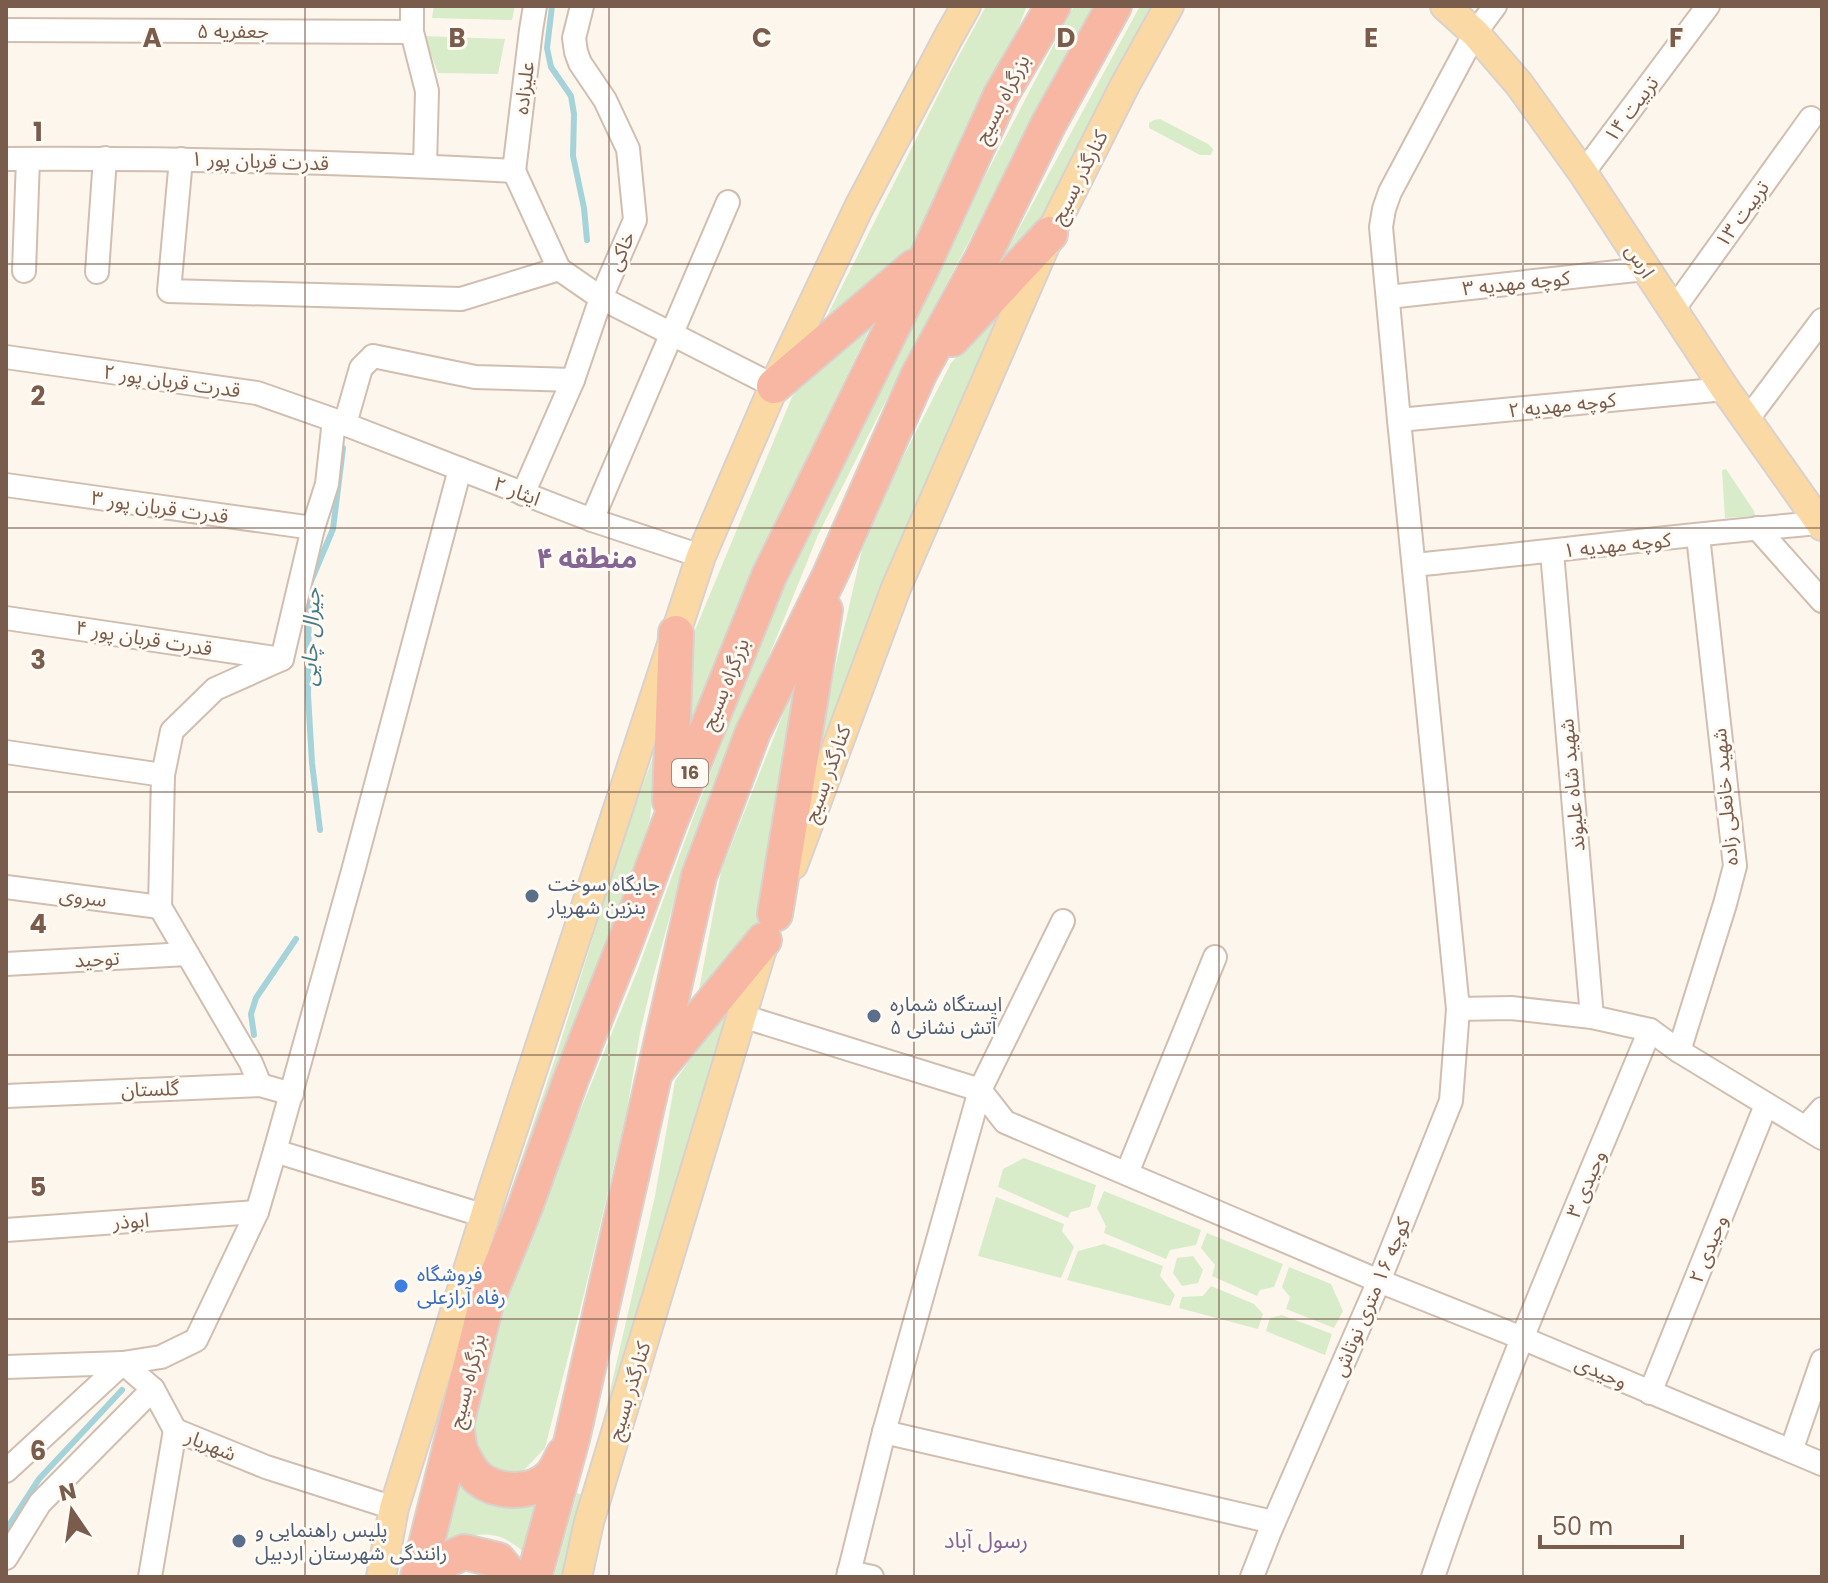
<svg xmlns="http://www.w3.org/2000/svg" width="1828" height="1583" font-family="Poppins,'Noto Sans Arabic',sans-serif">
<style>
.green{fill:#d8ecc9}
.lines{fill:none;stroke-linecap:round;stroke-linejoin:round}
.stream{stroke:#a5d3da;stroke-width:6}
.minor-casing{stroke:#d1beb0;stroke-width:26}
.major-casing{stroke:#dad1cd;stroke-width:32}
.highway-casing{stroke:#dad1cd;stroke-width:38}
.minor{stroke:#fff;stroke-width:22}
.major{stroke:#fbd9a5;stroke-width:28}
.highway{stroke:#f7b7a3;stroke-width:34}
.grid{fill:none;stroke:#7a5c4d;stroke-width:2;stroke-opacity:0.55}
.service-dot{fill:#5c6f8a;stroke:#fffaf3;stroke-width:3}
.shop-dot{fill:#3f7fe0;stroke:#fffaf3;stroke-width:3}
.labels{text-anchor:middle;stroke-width:6;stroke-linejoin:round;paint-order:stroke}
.shield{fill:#fffaf3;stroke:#a28b7f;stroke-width:2}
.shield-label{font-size:18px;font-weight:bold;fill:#7a5c4d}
.street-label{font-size:20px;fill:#7a5c4d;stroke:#fffaf3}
.service-label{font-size:20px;fill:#4e5e75;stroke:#fffaf3;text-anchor:start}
.shop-label{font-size:20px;fill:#366cbe;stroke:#fffaf3;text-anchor:start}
.water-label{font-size:22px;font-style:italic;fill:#437c86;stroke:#fffaf3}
.neighbourhood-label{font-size:22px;fill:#846695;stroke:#fffaf3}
.district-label{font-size:28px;font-weight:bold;fill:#846695;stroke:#fffaf3}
.grid-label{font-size:26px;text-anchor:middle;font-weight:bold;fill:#7a5c4d;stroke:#fffaf3;stroke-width:6;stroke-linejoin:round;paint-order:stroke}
</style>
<rect width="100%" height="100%" fill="#fdf6ec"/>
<g class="green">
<path d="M434,6H515L512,20L432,18Z"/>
<path d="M986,6H1027L1000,74L913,250L819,332L951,70Z"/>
<path d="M1074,6H1093L908,357L818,535L713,794L680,879L653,978L640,1033L627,1110L585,1290L545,1448L523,1471C491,1473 481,1464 468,1436L497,1326L551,1182L638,969L695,813L756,655L808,529L898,343Z"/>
<path d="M1140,6H1158L1044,228L991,280Z"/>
<path d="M424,36L505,39L498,74L438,73Z"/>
<path d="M1160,119L1208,144L1213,149L1211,155H1200L1149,128V123L1154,120Z"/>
<path d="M1012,298L853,664L814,760L867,528L951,363Z"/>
<path d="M873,322L803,466L738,606L685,747L683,659L792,397L818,360Z"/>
<path d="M1726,469L1754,511L1755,516L1725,518L1722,470Z"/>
<path d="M810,646L755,933L697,1001L721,871Z"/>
<path d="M658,743L650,819L612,945L448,1377L559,1047L621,846Z"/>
<path d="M743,983L592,1469L655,1196L675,1081Z"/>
<path d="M1024,1158L1096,1185L1090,1207L1071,1212L1068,1218L998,1187L1003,1169Z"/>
<path d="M1104,1191L1201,1230L1196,1245L1170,1250L1166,1259L1104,1233L1106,1226L1097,1208Z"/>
<path d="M996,1197L1064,1224L1062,1231L1074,1247L1061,1278L978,1256Z"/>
<path d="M1207,1233L1283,1264L1274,1287L1260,1290L1257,1296L1212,1276L1215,1265L1201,1248Z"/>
<path d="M1104,1244L1163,1266L1160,1276L1175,1295L1170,1306L1067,1280L1078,1251Z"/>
<path d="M1193,1256L1203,1270L1198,1283L1182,1286L1173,1273L1177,1258Z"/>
<path d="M1289,1267L1331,1284L1343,1311L1334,1328L1286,1309L1290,1297L1282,1287Z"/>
<path d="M1211,1286L1254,1304L1263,1314L1258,1329L1179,1308L1182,1297L1203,1296Z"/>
<path d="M1282,1315L1332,1334L1325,1355L1266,1331L1270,1318Z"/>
<path d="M460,1481L545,1493L527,1555C497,1527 482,1534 445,1540Z"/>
<path d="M577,1493L587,1497L570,1577H554Z"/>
</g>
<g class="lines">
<g class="stream">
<path d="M552,6L547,48L551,67L571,96L574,114L573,156L584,208L587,240"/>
<path d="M320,830L312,763L308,695L309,586L333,529L343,448"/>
<path d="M254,1035L251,1014L256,998L296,939"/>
<path d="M6,1530L39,1479L122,1390"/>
</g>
<g class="minor-casing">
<g id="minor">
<path d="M412,6V32L427,91L425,166"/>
<path d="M1495,6L1475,33L1390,192L1384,209L1381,227L1399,420L1458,1009L1511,1008L1592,1017L1650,1030L1679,1051L1822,1138"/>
<path d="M6,30L412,32"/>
<path d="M6,159C176,158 345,162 514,171"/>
<path d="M181,159L169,291L461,299L559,269"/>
<path d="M514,171L559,269L601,298L774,386"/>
<path d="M514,171L531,30L535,6"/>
<path d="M1583,173L1708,6"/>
<path d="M24,271L28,159"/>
<path d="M97,272L105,158"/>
<path d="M1388,297L1645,269"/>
<path d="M1673,310L1811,118"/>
<path d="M6,357L257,393L334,420L592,520L701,556"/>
<path d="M1399,420L1725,389"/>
<path d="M1747,420L1822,320"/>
<path d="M345,424L361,368L373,356L475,377L573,380"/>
<path d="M6,485L313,528"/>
<path d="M523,494L573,380L601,298L635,220L628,149L605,100L580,63L576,52L574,38L582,6"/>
<path d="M592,520L728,202"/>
<path d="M1757,528L1822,601"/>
<path d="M1552,552L1592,1017"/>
<path d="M1414,565C1549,552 1684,534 1820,523L1822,520"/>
<path d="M6,618L282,659"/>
<path d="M6,752L163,775"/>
<path d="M6,887L160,907"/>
<path d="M6,964L187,954"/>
<path d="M742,1016L980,1090L1005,1122L1379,1281L1522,1338L1822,1464"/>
<path d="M1679,1051L1725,904L1735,866L1698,536"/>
<path d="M260,1085L251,1063L160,907L163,775L172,731L215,689L282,659L313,528L327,484L334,420"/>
<path d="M6,1096L260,1085L292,1094"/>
<path d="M1806,1127L1822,1109"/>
<path d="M275,1151L485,1216"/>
<path d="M1127,1173L1215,957"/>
<path d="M6,1230L257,1212"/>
<path d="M123,1363L153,1389L175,1430L266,1467L394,1508"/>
<path d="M6,1367L123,1363L161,1357L196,1340L257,1212L275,1151L353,871L460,469"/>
<path d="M1650,1393L1766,1105"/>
<path d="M884,1432L1273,1522"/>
<path d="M1791,1451L1822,1361"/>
<path d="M6,1471L123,1363"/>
<path d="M6,1558L40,1503L153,1389"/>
<path d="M849,1572L872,1577"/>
<path d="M150,1577L175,1430"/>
<path d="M848,1577L884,1432L980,1090L1063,921"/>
<path d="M1252,1577L1270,1531L1379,1281L1451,1101L1458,1009"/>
<path d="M1433,1577C1496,1391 1575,1211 1650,1030"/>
</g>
</g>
<g class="major-casing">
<g id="major">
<path d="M1445,6L1475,33L1519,84L1583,173L1725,389L1822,526"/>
<path d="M793,865L896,588L1050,234L1125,85L1169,6"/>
<path d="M381,1577L394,1508L493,1190L701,556L774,386L859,207L949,36L966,6"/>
<path d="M577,1577L589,1522L763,945"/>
</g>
</g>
<g class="highway-casing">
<g id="highway">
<path d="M952,339L1050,234"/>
<path d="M774,386L914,267"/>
<path d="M670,801L676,633"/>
<path d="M775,914L825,610"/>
<path d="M657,1070L764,940"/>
<path d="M456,1426C458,1435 458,1448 463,1456C466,1462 472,1472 477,1477C497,1494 534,1495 552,1475C557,1469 560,1461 564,1454"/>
<path d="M418,1577L487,1300L525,1207L571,1079L623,948L669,824L769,576L927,257L1001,95L1053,6"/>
<path d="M429,1577L440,1563L464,1552L498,1560L512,1577"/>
<path d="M534,1577L572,1439L699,876L753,732L830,575L919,374L983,257L1048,125L1114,6"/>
</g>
</g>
<use href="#minor" class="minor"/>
<use href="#major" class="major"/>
<use href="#highway" class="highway"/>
</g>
<path class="grid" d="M305,6V1577M609,6V1577M914,6V1577M1219,6V1577M1523,6V1577M6,264H1822M6,528H1822M6,792H1822M6,1055H1822M6,1319H1822"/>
<g class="service-dot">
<circle cx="532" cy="896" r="8"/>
<circle cx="874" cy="1016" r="8"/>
<circle cx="239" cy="1541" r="8"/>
</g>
<circle class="shop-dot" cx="401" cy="1286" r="8"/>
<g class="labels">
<rect class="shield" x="672" y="759" width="36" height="28" rx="6"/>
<g class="shield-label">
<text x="690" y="779">16</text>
</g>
<g class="street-label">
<text x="233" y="38">جعفریه ۵</text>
<text transform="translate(524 88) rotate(-83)" y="7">علیزاده</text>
<text transform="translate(1002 99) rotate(-63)" y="7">بزرگراه بسیج</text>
<text transform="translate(1631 109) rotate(-53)" y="7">تربیت ۱۴</text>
<text transform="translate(260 161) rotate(2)" y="7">قدرت قربان پور ۱</text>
<text transform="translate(1079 177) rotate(-63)" y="7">کنارگذر بسیج</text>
<text transform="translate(1742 214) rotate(-54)" y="7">تربیت ۱۳</text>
<text transform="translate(621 251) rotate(-67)" y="7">خاکی</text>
<text transform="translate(1640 261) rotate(57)" y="7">ارس</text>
<text transform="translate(1516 283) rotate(-6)" y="7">کوچه مهدیه ۳</text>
<text transform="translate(172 381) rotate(8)" y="7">قدرت قربان پور ۲</text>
<text transform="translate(1562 405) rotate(-6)" y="7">کوچه مهدیه ۲</text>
<text transform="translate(517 491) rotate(21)" y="7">ایثار ۲</text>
<text transform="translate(160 507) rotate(8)" y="7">قدرت قربان پور ۳</text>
<text transform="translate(1617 545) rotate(-6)" y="7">کوچه مهدیه ۱</text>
<text transform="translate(144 638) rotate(9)" y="7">قدرت قربان پور ۴</text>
<text transform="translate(725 684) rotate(-68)" y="7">بزرگراه بسیج</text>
<text transform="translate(827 774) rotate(-70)" y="7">کنارگذر بسیج</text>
<text transform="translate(1572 785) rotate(-95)" y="7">شهید شاه علیوند</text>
<text transform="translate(1725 797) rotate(-95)" y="7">شهید خانعلی زاده</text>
<text transform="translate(83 897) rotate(7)" y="7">سروی</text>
<text transform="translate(97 959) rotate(-3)" y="7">توحید</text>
<text transform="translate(150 1089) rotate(-2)" y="7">گلستان</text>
<text transform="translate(1586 1184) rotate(-67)" y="7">وحیدی ۳</text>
<text transform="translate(131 1221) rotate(-4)" y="7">ابوذر</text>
<text transform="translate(1708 1249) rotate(-68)" y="7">وحیدی ۲</text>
<text transform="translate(1371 1297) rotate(-67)" y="7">کوچه ۱۶ متری نوتاش</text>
<text transform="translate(1601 1372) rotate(23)" y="7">وحیدی</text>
<text transform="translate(467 1381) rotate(-76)" y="7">بزرگراه بسیج</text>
<text transform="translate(629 1391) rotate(-73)" y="7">کنارگذر بسیج</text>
<text transform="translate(211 1445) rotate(22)" y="7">شهریار</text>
</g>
<g class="service-label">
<text x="548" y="891">جایگاه سوخت<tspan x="548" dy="23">بنزین شهریار</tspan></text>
<text x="890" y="1011">ایستگاه شماره<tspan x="890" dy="23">۵ آتش نشانی</tspan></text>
<text x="255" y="1537">پلیس راهنمایی و<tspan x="255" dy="23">رانندگی شهرستان اردبیل</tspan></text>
</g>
<g class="shop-label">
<text x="417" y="1281">فروشگاه<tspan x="417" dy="23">رفاه آرازعلی</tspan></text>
</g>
<g class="water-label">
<text transform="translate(310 637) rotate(-88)" y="8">جیرال چایی</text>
</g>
<g class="neighbourhood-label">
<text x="986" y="1548">رسول آباد</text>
</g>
<g class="district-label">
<text x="587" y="568">منطقه ۴</text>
</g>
</g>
<g class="grid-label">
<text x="152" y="47">A</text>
<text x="457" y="47">B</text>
<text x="762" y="47">C</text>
<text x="1066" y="47">D</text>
<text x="1371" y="47">E</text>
<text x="1676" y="47">F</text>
<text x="38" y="141">1</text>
<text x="38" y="405">2</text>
<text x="38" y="669">3</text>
<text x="38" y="933">4</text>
<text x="38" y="1196">5</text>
<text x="38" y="1460">6</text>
</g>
<rect width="1828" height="1583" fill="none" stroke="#7a5c4d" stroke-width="16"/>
<g transform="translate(72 1511) rotate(347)" stroke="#fffaf3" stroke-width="6" paint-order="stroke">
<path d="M0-6L14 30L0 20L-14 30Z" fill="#7a5c4d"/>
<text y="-12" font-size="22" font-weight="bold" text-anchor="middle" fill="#7a5c4d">N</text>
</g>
<path d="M1540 1535v12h142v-12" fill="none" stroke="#7a5c4d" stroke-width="4"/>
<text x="1552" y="1535" font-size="24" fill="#7a5c4d" stroke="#fffaf3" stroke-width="6" paint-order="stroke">50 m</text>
</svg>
